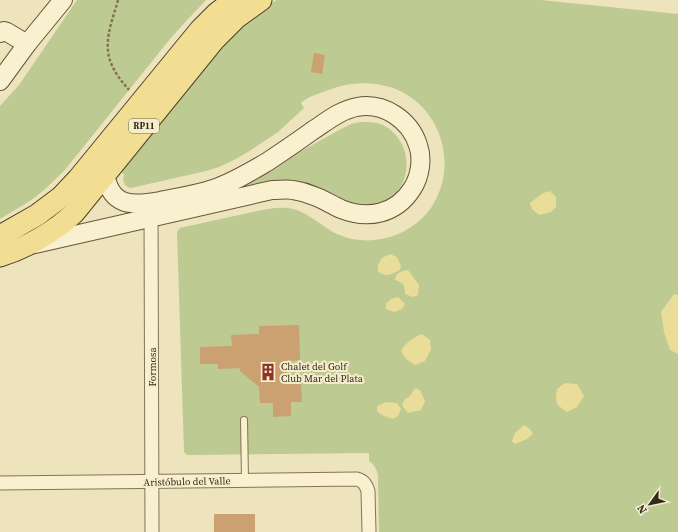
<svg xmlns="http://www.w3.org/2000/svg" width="678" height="532" font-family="'Source Serif 4',serif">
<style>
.green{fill:#bdca91}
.sand{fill:#e9dd99}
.building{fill:#cba172}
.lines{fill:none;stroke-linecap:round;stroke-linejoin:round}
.service-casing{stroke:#847456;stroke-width:8}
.minor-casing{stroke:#847456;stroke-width:15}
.secondary-casing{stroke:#66553a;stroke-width:20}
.primary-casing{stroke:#52412b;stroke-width:23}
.path{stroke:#847456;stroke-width:2.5;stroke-dasharray:3 2;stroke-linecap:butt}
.service{stroke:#f8f0cf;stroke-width:6}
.minor{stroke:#f8f0cf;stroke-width:13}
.secondary{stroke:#f8f0cf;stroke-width:18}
.primary{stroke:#f1de93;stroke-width:21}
.labels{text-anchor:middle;stroke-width:4;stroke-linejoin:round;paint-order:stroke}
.shield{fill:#f5edcc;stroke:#6e6450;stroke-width:1}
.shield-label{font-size:9px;font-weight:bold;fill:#342a1b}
.poi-label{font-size:10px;fill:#342a1b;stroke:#f5edcc;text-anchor:start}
.street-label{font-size:10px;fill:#342a1b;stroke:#f5edcc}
</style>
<rect width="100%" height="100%" fill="#ede4bd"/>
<g class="green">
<path d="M77,0H206L189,18L170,39L64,171L44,190L30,201L0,219V106L19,85Z"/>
<path d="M277,0H541L678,14V532H379L378,476C377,470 375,465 369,461V453L187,455L184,452L177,232L180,228C199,224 219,219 239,215C254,212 271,207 286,208C305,209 321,226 337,234C371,250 416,235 434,203C459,160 438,102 390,87C369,80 343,83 323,92C315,95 307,97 301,103L304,108L278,132L248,152L234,160L219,167L206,171L131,188C124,187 122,181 124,174L117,170L217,47L264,7Z"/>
<path d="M361,122C369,122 376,122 383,125C411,139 415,180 390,198C383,202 376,204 369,205L237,190L238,186L341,129L351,124Z"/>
</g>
<g class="sand">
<path d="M550,191L556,197V207L551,212L539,215L532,209L530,203L543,193Z"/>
<path d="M390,254L397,257L401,266L400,270C390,275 387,277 378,272V265L382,258Z"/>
<path d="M408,270L419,285L418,295L413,297L405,294C405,285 404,283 395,280L396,275L402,271Z"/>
<path d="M674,294L678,295V354L670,350L664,332L661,312Z"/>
<path d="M398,297L405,304L402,309L394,312L386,309V304L391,299Z"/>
<path d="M422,334L430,340L431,349L425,361L415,365L406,359L401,351C406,342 413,338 422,334Z"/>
<path d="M565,383L577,384L584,396L577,407L567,412C555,404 555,403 557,389Z"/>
<path d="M415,388L420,390L425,401L421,410L408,413L402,405L405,399L410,396Z"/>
<path d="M386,402L397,403L401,409L398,416L393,419L382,415L377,411V406Z"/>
<path d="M524,425L530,429L533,434L527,439L515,444L512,441L515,433Z"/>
</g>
<g class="building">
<path d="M314,53L325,55L322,74L311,72Z"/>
<path d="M299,325L300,360L289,361L290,383H301L302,402H291V416L273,417V403H260L259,387L240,371V368L218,369V364H200V347L232,346L231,335L259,334V326Z"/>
<rect x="214" y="514" width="41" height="18"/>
</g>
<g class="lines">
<g class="service-casing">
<path id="service" d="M244,420L245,480"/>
</g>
<g class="minor-casing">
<g id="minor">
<path d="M151,210L152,532"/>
<path d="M0,483L357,479C364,481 366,485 368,491L369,532"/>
</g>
</g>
<g class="secondary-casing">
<g id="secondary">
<path d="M0,33L4,31L7,32L27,44"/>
<path d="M0,81L27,44L63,0"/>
<path d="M35,244L272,190C279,190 287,189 293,190C300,191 307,193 314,196C323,199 332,205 341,209C368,220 396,214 412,189C420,177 423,159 418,145C410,120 384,102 357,107C340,110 326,122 312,131C297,142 282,152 267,162C250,172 232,183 213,189C196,195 178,197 160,201C132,206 111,207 105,174"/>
</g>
</g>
<g class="primary-casing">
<g id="primary">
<path d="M0,236L37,215L61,197L78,179L200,30L217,13L234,0"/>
<path d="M0,256C26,248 54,232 74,213L215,39L236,18L261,0"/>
</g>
</g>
<path class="path" d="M118,0C116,8 113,16 111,24C103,54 110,68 129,90"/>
<use href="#service" class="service"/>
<use href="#minor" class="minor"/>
<use href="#secondary" class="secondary"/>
<use href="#primary" class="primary"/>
</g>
<defs>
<g id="building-bare" transform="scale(1.38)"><path d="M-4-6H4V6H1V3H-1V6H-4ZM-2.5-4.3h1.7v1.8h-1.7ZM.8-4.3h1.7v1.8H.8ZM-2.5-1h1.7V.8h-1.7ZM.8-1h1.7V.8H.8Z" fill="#933227" stroke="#f5edcc" stroke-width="2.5" paint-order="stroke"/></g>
</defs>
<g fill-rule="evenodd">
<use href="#building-bare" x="268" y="372"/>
</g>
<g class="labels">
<rect class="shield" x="129" y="119" width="30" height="14" rx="3"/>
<g class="shield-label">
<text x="144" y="129">RP11</text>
</g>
<g class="poi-label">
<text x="281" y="370">Chalet del Golf<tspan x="281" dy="12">Club Mar del Plata</tspan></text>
</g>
<g class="street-label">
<text transform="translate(152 367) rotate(-90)" y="4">Formosa</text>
<text transform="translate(187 481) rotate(-1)" y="4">Aristóbulo del Valle</text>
</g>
</g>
<g transform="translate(650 504) rotate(237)" stroke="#f5edcc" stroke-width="3" paint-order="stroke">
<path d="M0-3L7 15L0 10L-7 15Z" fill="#342a1b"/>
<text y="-6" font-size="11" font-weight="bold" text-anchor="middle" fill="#342a1b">N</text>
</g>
</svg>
